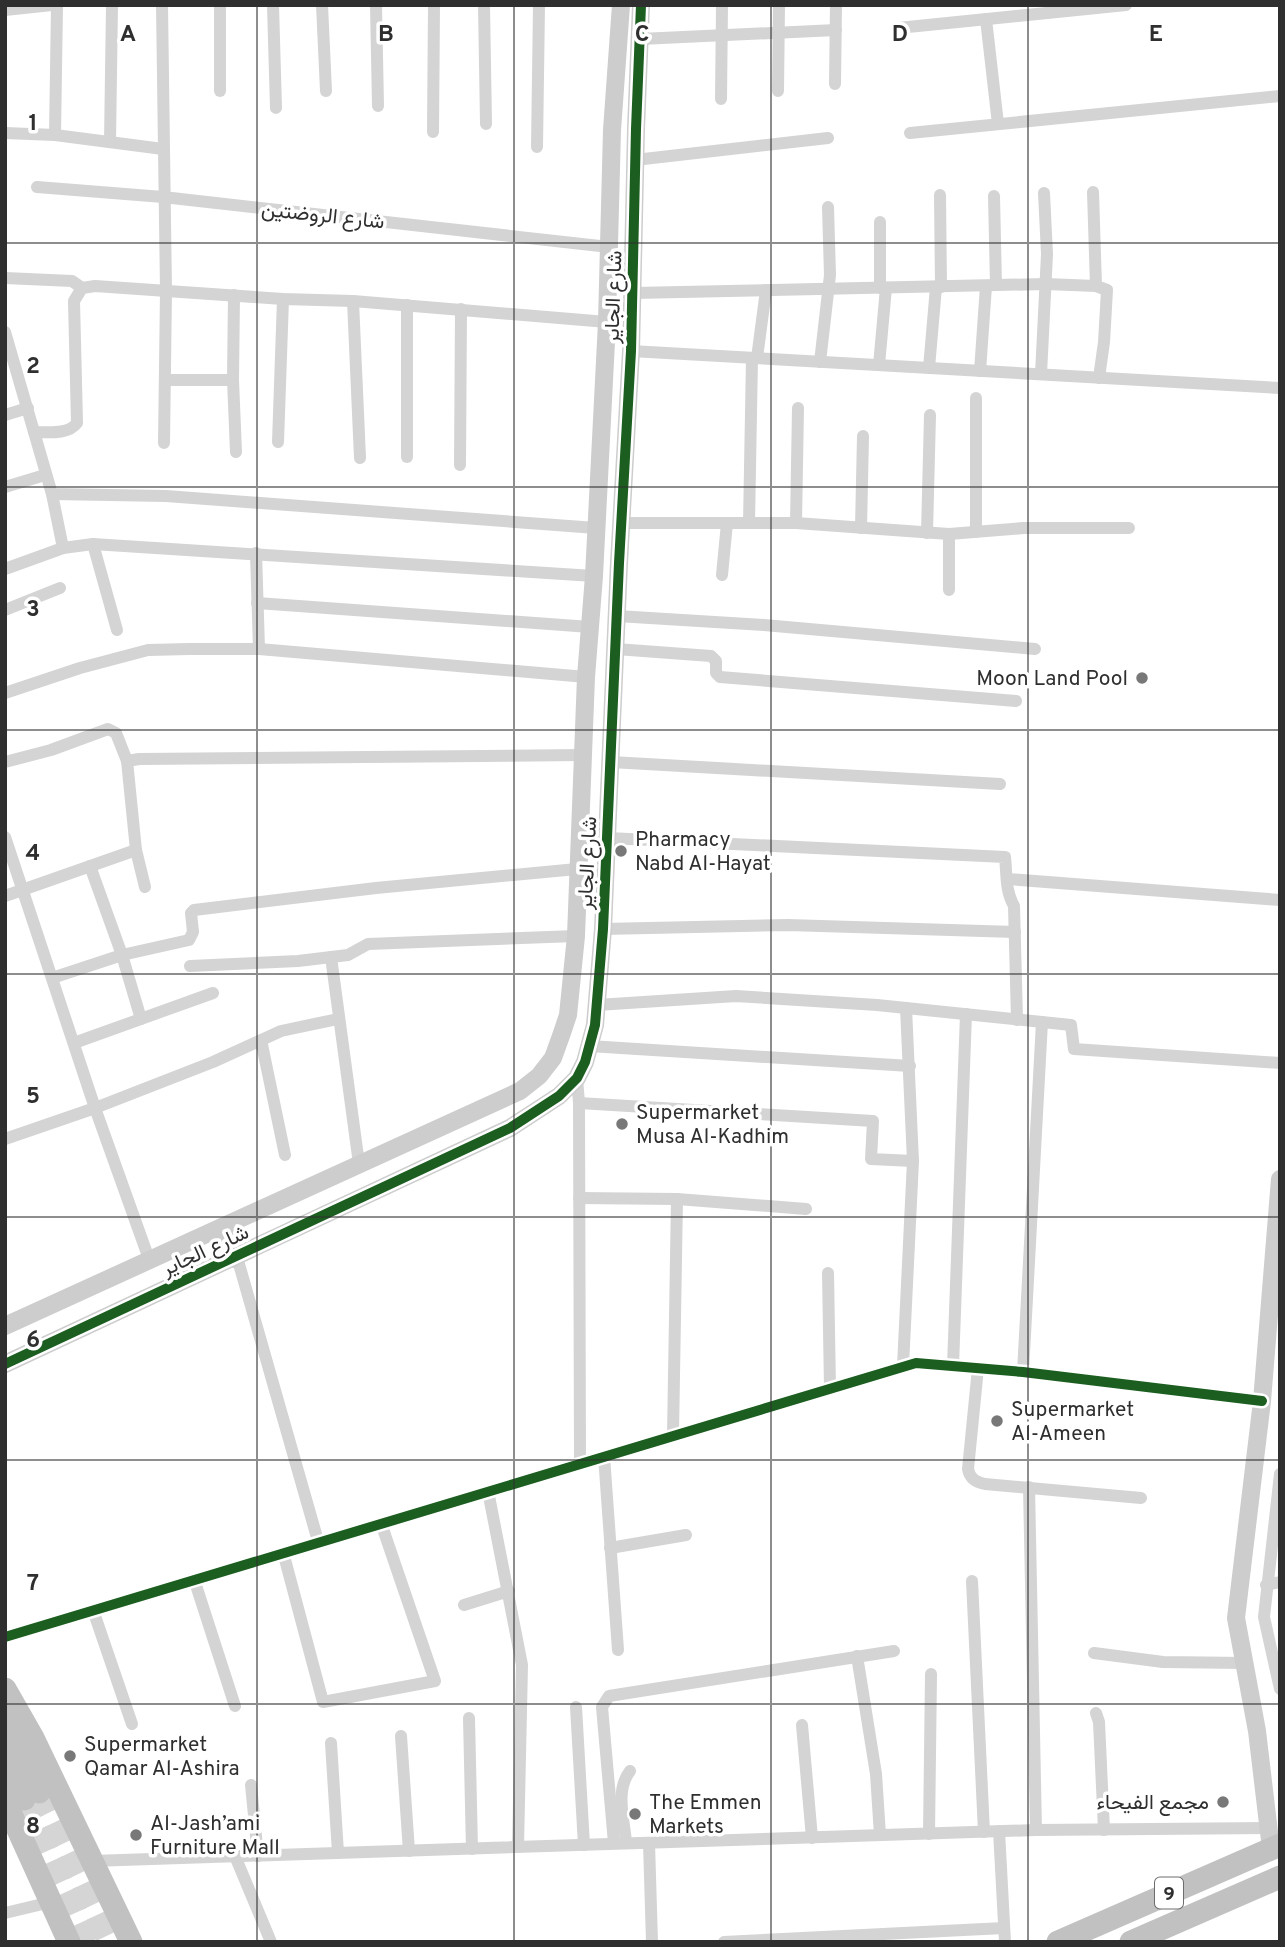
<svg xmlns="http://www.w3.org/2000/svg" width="1285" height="1947" font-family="Overpass,Vazirmatn,sans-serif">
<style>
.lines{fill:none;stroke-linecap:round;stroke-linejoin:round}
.highway-tunnel{stroke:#d5d5d5;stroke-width:23;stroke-dasharray:23 11;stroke-linecap:butt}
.street{stroke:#d4d4d4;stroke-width:12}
.secondary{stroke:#cdcdcd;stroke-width:18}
.highway{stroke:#c1c1c1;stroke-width:23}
.cycleway-casing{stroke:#fff;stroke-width:15}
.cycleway{stroke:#1b5e20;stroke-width:10}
.grid{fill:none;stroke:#2f2f2f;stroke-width:2;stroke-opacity:0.55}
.poi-dot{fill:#787878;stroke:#fff;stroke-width:2.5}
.labels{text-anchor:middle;stroke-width:7;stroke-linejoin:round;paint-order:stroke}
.shield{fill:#fff;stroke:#6d6d6d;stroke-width:2}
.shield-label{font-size:19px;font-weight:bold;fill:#2f2f2f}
.street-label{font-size:21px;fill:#2f2f2f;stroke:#fff}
.poi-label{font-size:21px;fill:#2f2f2f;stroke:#fff;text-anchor:start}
.grid-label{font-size:23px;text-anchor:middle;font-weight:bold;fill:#2f2f2f;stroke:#fff;stroke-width:7;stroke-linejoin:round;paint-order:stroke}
</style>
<rect width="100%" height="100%" fill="#fff"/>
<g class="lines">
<g class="highway-tunnel">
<path d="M39,1792L110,1942"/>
<path d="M24,1799L90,1942"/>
</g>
<g class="street">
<path d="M162,5L166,291L164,443"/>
<path d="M273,5L276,108"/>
<path d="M322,5L326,91"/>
<path d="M376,5L378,106"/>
<path d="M484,5L486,124"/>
<path d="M5,10L52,5"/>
<path d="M986,19L998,124"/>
<path d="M898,28L1126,5"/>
<path d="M640,39L836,30"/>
<path d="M835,84L836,5"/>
<path d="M220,91V5"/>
<path d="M778,91L779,5"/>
<path d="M721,99L722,5"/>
<path d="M433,132L434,5"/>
<path d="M5,133L55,135L163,149"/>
<path d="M910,133L1280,96"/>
<path d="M55,135L57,5"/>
<path d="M110,142L112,5"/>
<path d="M537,147L539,5"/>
<path d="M635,160L828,138"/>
<path d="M37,187L163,197L609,247"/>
<path d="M1093,192L1096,286"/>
<path d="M940,195L941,287"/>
<path d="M994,196L996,285"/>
<path d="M880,222V288"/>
<path d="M5,278L72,281L82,288"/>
<path d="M634,293L1046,284L1096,286L1107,290L1104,342L1099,378"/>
<path d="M234,295L233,380L236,452"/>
<path d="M353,301L360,458"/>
<path d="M407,305V457"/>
<path d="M5,332L52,494L166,496L596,528"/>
<path d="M631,351L1280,388"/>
<path d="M757,358L766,290"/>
<path d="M820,362L830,275L828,207"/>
<path d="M879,365L886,288"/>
<path d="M929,368L936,287"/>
<path d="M980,371L986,286"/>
<path d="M1041,374L1047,254L1044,193"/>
<path d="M165,380H233"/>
<path d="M5,415L28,408"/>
<path d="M34,432C48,432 68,435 77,423L74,301L82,288L95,286L283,299L353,301L607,322"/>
<path d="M278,442L283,299"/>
<path d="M460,465L461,309"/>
<path d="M5,487L45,475"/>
<path d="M52,494L63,548"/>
<path d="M621,523H796L949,534V590"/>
<path d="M749,523L752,358"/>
<path d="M796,523L798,408"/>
<path d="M861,528L863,436"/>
<path d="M976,532V398"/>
<path d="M927,533L930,415"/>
<path d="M949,534L1024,528H1129"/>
<path d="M93,544L117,630"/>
<path d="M256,553L259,649"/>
<path d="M5,569L63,548L93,544L594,576"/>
<path d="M722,575L727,523"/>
<path d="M257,603L590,627"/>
<path d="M5,610L60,588"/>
<path d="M617,616L764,625L1035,649"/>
<path d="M616,649L711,656L716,661V673L720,677L1016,701"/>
<path d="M5,693L80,668L148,650L189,649H259L586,677"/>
<path d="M127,761L136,850L145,887"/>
<path d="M5,762L51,750L108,729L116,733L127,761L139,759L583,755"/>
<path d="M611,762L1000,784"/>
<path d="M5,837L95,1108L149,1259"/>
<path d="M608,838L1005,857C1007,875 1005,890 1014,906L1017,1020"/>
<path d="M90,866L122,955L141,1019"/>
<path d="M1008,879L1280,900"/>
<path d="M5,896L136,850"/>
<path d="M603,929L788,925L1015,932"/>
<path d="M331,957L359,1164"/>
<path d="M190,966L298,961L348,955L368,944L576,936"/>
<path d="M52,978L122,955L189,940L193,932L191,913L194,910L376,888L577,869"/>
<path d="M597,1005L736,996L877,1005L1071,1025L1074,1049L1280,1063"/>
<path d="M261,1040L285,1155"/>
<path d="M74,1043L213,993"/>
<path d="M589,1046L910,1066"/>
<path d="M577,1078L579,1103L580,1463"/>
<path d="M579,1103L873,1121L871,1159L913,1161"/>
<path d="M5,1139L95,1108L213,1062L281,1031L338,1019"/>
<path d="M579,1198L677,1199L806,1209"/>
<path d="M237,1257L318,1541"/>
<path d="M828,1273L830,1388"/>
<path d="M903,1366L913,1161L906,1008"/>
<path d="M953,1366L966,1014"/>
<path d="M978,1368L968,1469C970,1479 976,1482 985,1484L1141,1498"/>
<path d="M1023,1372L1042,1022"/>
<path d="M673,1435L677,1199"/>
<path d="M604,1456L618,1650"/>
<path d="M1280,1474L1264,1617L1280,1689"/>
<path d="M1029,1487L1036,1830"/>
<path d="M488,1491L522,1665L518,1847"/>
<path d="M610,1548L686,1535"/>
<path d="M283,1552L323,1702L435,1681L381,1523"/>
<path d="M194,1579L235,1706"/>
<path d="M972,1581L984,1832"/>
<path d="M1266,1585L1280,1582"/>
<path d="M464,1605L509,1591"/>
<path d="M93,1610L132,1724"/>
<path d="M5,1637L916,1363L1023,1372L1262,1401"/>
<path d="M1094,1653L1163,1662L1245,1663"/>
<path d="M857,1656L876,1774L880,1835"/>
<path d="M576,1707L584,1845"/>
<path d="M1096,1713L1099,1722L1104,1830"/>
<path d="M469,1718L472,1849"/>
<path d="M802,1725L812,1838"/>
<path d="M401,1736L409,1851"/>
<path d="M331,1743L338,1853"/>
<path d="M251,1785L258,1856"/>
<path d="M999,1831L1005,1942"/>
<path d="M929,1834L931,1674"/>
<path d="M626,1842C624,1819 615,1790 630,1771"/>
<path d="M614,1843L602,1707L609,1696L894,1651"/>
<path d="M649,1843L652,1942"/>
<path d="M235,1856L271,1942"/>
<path d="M92,1861L1036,1830L1268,1828"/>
<path d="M5,1913L51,1902"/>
<path d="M724,1942L1004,1928"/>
</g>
<g class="secondary">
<path d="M222,1227L232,1259"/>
<path d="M5,1326L520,1091L539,1076L553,1058L562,1033L568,1015L576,936L586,677L594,576L607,322L612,130L621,5"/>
<path d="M5,1364L510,1128L559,1096L577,1078L585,1062L595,1025L603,929L619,563L631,351L636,129L641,5"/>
<path d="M1271,1849L1257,1731L1236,1618L1262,1401L1280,1179"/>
</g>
<g class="highway">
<path d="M5,1689L33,1738L131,1942"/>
<path d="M5,1720L39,1792"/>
<path d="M5,1761L24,1799"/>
<path d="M5,1801L69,1942"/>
<path d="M1058,1942L1280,1845"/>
<path d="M1131,1942L1280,1877"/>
</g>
<g class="cycleway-casing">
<g id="cycleway">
<path d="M5,1364L510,1128L559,1096L577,1078L585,1062L595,1025L603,929L619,563L631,351L636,129L641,5"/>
<path d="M5,1637L916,1363L1023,1372L1262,1401"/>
</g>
</g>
<use href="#cycleway" class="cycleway"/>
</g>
<path class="grid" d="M257,5V1942M514,5V1942M771,5V1942M1028,5V1942M5,243H1280M5,487H1280M5,730H1280M5,974H1280M5,1217H1280M5,1460H1280M5,1704H1280"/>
<g class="poi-dot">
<circle cx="1142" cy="678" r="7"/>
<circle cx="621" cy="851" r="7"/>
<circle cx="622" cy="1124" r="7"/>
<circle cx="997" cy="1421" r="7"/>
<circle cx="70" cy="1756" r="7"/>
<circle cx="1223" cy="1802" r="7"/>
<circle cx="635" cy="1814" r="7"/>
<circle cx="136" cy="1835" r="7"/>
</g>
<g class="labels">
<rect class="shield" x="1155" y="1877.5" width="28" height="31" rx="5"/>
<g class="shield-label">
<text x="1169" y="1900">9</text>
</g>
<g class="street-label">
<text transform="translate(323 215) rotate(6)" y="7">شارع الروضتين</text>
<text transform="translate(613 297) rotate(-88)" y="7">شارع الجاير</text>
<text transform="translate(587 863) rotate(-87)" y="7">شارع الجاير</text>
<text transform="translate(205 1250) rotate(-25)" y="7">شارع الجاير</text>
</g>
<g class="poi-label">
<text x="1128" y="685" text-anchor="end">Moon Land Pool</text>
<text x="635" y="846">Pharmacy<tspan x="635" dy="24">Nabd Al-Hayat</tspan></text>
<text x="636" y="1119">Supermarket<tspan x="636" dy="24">Musa Al-Kadhim</tspan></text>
<text x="1011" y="1416">Supermarket<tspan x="1011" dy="24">Al-Ameen</tspan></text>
<text x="84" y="1751">Supermarket<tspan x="84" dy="24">Qamar Al-Ashira</tspan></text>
<text x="649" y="1809">The Emmen<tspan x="649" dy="24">Markets</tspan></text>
<text x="1209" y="1809" text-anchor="end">مجمع الفيحاء</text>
<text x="150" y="1830">Al-Jash’ami<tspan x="150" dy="24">Furniture Mall</tspan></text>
</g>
</g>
<g class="grid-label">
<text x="128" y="41">A</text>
<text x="386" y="41">B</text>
<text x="642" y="41">C</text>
<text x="900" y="41">D</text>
<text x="1156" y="41">E</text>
<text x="33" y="130">1</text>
<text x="33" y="373">2</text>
<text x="33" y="616">3</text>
<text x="33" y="860">4</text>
<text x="33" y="1103">5</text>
<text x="33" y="1347">6</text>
<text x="33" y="1590">7</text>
<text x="33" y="1833">8</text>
</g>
<rect width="1285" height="1947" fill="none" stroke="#2f2f2f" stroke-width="14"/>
</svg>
